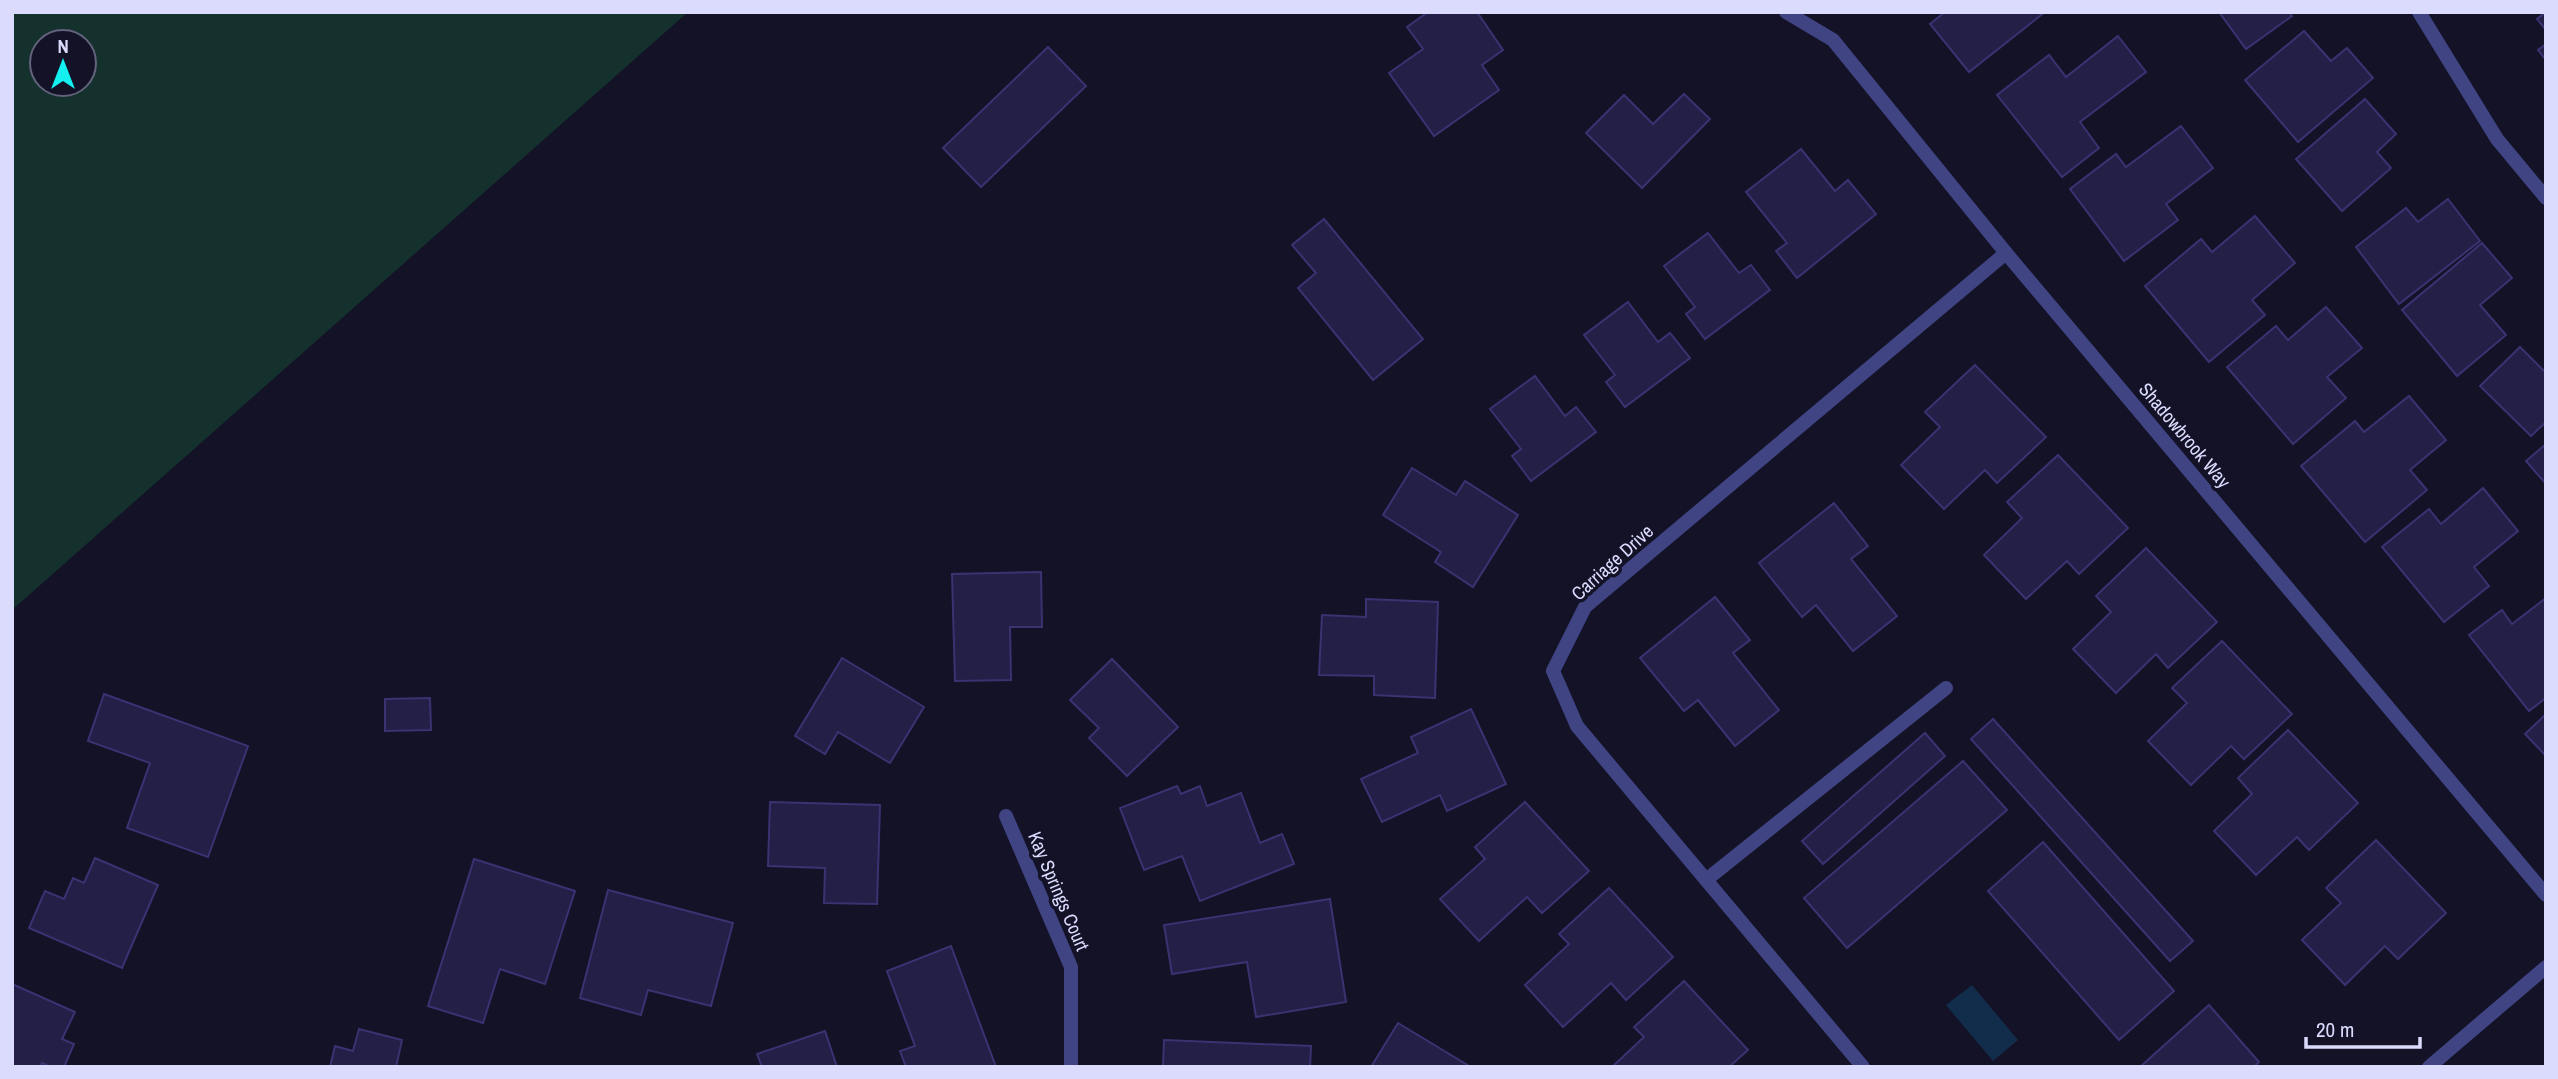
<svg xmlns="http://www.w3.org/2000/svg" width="2558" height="1079" font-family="'Archivo Narrow',sans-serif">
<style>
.green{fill:#15312d;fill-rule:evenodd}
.water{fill:#122d4b}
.building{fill:#231f47;stroke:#393372;stroke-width:2}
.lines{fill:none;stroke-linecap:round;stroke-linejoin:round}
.service{stroke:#404483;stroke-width:14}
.minor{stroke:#404483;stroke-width:14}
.tertiary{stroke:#404483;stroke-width:14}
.labels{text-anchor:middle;stroke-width:7;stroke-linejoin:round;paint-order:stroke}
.street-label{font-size:19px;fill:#dbdbfd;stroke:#131227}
</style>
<rect width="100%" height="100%" fill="#131227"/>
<path class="green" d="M12,12H688L12,610ZM42,42H84V84H42Z"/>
<path class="water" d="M1972,985L2018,1040L1993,1061L1946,1005Z"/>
<g class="building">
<path d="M1428,12H1477L1503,50L1482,65L1499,90L1434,136L1389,73L1423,49L1407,27Z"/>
<path d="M1945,12H2045L1969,72L1930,24Z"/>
<path d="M2219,12H2289L2292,16L2246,49Z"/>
<path d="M2546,12V30L2537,19Z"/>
<path d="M2304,31L2331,61L2347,48L2373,78L2298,142L2245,80Z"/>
<path d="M2118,36L2146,72L2080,122L2099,148L2062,177L1997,95L2049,55L2066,77Z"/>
<path d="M2546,44V60L2538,50Z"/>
<path d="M1048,47L1086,86L981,187L943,148Z"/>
<path d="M1684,94L1710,119L1642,188L1586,133L1624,95L1653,124Z"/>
<path d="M2365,99L2396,134L2377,152L2391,168L2342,211L2296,159Z"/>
<path d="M2181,126L2213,168L2166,204L2178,220L2124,261L2070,189L2116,154L2126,167Z"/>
<path d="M1801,149L1835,191L1848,180L1876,214L1797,278L1776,251L1787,243L1746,192Z"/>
<path d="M2448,199L2480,241L2399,304L2356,247L2406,208L2418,222Z"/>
<path d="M2255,216L2295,263L2252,300L2265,315L2209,362L2145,286L2201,239L2212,252Z"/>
<path d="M1324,219L1423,339L1373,380L1298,288L1316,273L1292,245Z"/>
<path d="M1708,233L1739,273L1751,265L1770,290L1705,339L1686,314L1695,307L1664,266Z"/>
<path d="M2482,243L2512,278L2480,305L2506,335L2457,376L2402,310Z"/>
<path d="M1628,302L1658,342L1670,333L1690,358L1625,407L1606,382L1615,375L1584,335Z"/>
<path d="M2326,307L2362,348L2327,377L2346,398L2293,444L2227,367L2276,326L2288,340Z"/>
<path d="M2520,347L2546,373V422L2531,436L2480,386Z"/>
<path d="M1975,365L2046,437L1997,483L1985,470L1944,509L1901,465L1940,427L1925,412Z"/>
<path d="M1535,376L1565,416L1576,407L1596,432L1531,481L1512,456L1521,449L1490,409Z"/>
<path d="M2409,396L2446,440L2410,470L2427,490L2365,542L2301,466L2355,421L2364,432Z"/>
<path d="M2546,444V484L2526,461Z"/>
<path d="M2058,455L2128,528L2079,574L2067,561L2026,599L1984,555L2022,518L2007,502Z"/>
<path d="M1412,468L1456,495L1465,481L1518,515L1473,587L1435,562L1441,552L1383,515Z"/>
<path d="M2483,488L2518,531L2474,567L2489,586L2444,622L2382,547L2429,509L2441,524Z"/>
<path d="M1834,503L1868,546L1851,559L1897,616L1853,651L1816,605L1802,617L1759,563Z"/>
<path d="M2146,548L2217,622L2168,668L2156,654L2116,693L2073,649L2111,612L2096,596Z"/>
<path d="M1041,572L1042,627H1010L1011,680L955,681L952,574Z"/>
<path d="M1715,597L1750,640L1733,653L1779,710L1735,746L1698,700L1684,711L1640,658Z"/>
<path d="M2546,598V698L2529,711L2469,635L2502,610L2512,624Z"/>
<path d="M1366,599L1438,602L1435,698L1374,695V676L1319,675L1322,615L1366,617Z"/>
<path d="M2222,641L2292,714L2244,759L2231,746L2191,785L2148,741L2187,703L2172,688Z"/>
<path d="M842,658L924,707L890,763L838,732L825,754L795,736Z"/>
<path d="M1112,659L1178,727L1127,776L1089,738L1099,728L1070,700Z"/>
<path d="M104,694L248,746L208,857L127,828L150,763L88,741Z"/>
<path d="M430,698L431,730L385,731V699Z"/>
<path d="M1471,709L1506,784L1447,811L1440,795L1382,822L1361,779L1418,753L1411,737Z"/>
<path d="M2546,714V756L2525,734Z"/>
<path d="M1993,719L2193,941L2170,961L1971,739Z"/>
<path d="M2288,730L2358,803L2309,850L2297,837L2256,875L2214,831L2252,794L2238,778Z"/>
<path d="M1925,733L1945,756L1823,864L1802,841Z"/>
<path d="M1963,761L2007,810L1847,948L1804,898Z"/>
<path d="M1177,786L1181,794L1200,786L1207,806L1241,793L1260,843L1282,834L1294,864L1200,901L1182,856L1144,870L1120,808Z"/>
<path d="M770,802L880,805L877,904L824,903L825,868L768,866Z"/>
<path d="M1525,802L1589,871L1542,913L1527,897L1479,941L1440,899L1485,859L1475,847Z"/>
<path d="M2376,840L2446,913L2398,959L2385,946L2345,985L2302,940L2341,903L2326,888Z"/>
<path d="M2043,842L2174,991L2119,1040L1988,891Z"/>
<path d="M95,858L158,885L122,968L29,928L45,891L64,899L73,878L84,883Z"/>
<path d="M474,859L575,891L545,984L500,969L483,1023L428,1006Z"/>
<path d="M1609,888L1673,957L1626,1000L1611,983L1563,1027L1525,985L1569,944L1559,934Z"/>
<path d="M608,890L733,923L711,1006L648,990L641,1015L580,998Z"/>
<path d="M1330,899L1346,1002L1256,1017L1247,962L1172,974L1164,925Z"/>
<path d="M951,946L996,1067H906L900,1051L915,1046L887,971Z"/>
<path d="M1684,981L1748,1050L1729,1067H1612L1644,1037L1634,1027Z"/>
<path d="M12,984L75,1012L62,1039L74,1044L64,1067H52L42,1063L40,1067H12Z"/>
<path d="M2209,1005L2259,1062L2254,1067H2140Z"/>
<path d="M1398,1023L1469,1066L1468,1067H1371Z"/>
<path d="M359,1029L402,1040L396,1067H330L335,1046L353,1051Z"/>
<path d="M825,1031L837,1067H762L757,1054Z"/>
<path d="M1164,1040L1311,1046L1310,1067H1163Z"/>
</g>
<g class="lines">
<path class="service" d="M1706,880L1946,688"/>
<g class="minor">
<path d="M1786,12L1833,40L2006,253L2546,895"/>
<path d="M2419,12L2497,139L2546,198"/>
<path d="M1006,816L1071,967V1067"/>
<path d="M1863,1067L1577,726L1553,671L1585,607L2006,253"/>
</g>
<path class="tertiary" d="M2429,1067L2546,967"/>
</g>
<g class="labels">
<g class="street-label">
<text transform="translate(2185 435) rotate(50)" y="7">Shadowbrook Way</text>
<text transform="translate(1612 562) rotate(-42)" y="7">Carriage Drive</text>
<text transform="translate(1059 891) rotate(67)" y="7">Kay Springs Court</text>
</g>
</g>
<rect width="2558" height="1079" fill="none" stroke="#dbdbfd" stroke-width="28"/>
<g transform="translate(63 63)"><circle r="33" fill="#131227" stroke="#63627d" stroke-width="2"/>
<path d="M0-5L12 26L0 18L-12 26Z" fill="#14efef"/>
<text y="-10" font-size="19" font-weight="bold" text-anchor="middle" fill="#dbdbfd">N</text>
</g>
<path d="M2306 1037v10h114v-10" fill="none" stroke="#dbdbfd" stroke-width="3.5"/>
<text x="2316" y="1037" font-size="21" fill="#dbdbfd" stroke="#131227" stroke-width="5" paint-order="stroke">20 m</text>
</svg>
